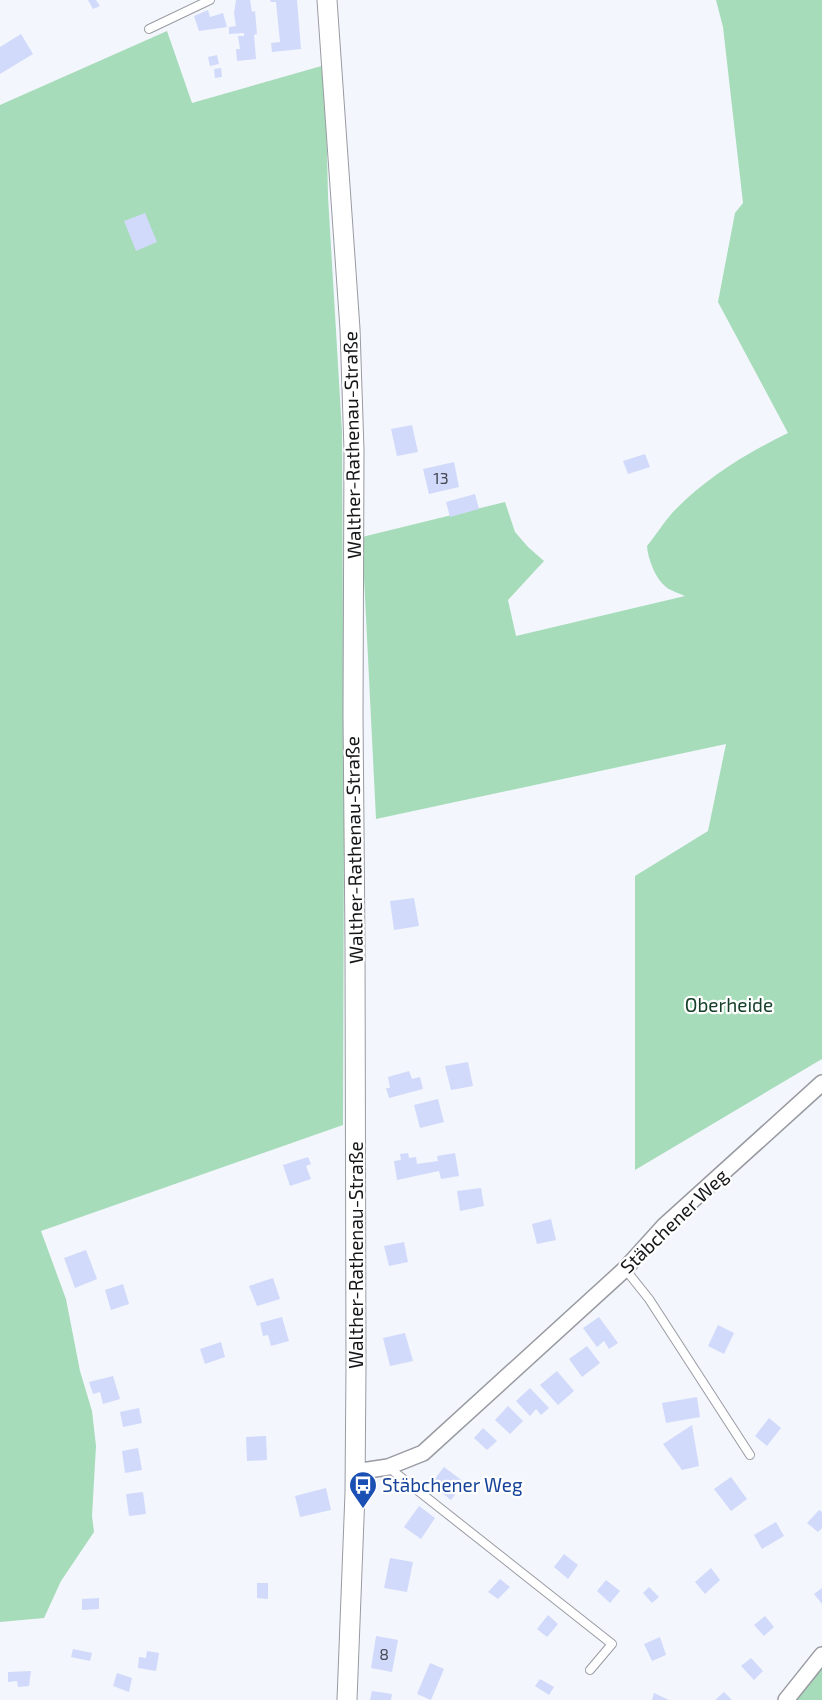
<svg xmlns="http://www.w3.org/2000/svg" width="822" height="1700" font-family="'Exo 2',sans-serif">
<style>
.green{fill:#a6dcb9}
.building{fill:#d1dafa}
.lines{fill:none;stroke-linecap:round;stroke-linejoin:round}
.service-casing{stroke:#999ba2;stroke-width:10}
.minor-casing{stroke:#999ba2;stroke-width:18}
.tertiary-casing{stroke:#999ba2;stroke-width:21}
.service{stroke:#fff;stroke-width:8}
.minor{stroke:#fff;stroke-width:15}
.tertiary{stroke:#fff;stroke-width:19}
.labels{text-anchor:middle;stroke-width:4.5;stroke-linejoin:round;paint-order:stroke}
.number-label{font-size:16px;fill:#444750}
.street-label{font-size:19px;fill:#151618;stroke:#fff}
.park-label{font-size:19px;fill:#164029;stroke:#fff}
.transit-label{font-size:19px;fill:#164399;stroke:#fff;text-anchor:start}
</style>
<rect width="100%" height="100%" fill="#f3f6fd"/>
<g class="green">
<path d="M716,0H822V1059L635,1170V876L708,831L726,744L376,819L362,537L505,502L515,532L528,547L544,561L508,600L516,636L685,596C679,593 671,591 666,587C655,578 648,559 647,546C656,535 664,522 673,512C706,478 745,454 788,433L718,302L735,213L743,203L723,27Z"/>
<path d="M167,31L192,103L325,65L328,196L342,432L344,823L343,1125L41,1231L66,1299L80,1371L92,1411L96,1446L92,1516L94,1532L61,1581L44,1618L0,1622V105Z"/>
<path d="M822,1656V1700H796Z"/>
</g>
<g class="building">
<path d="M88,0H96L100,6L93,9Z"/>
<path d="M236,0H250L252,12L255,11L257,34L254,35L256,59L237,61L236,49H240L238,36H244V33L229,34V27L236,26L234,13Z"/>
<path d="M270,0H297L301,49L272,52L271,43L280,42L276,2H271Z"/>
<path d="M208,10L210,17L223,13L227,27L199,31L194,16Z"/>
<path d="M21,34L33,54L0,74V47Z"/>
<path d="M217,55L219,64L210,66L208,57Z"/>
<path d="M221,68L222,77L215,78L214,69Z"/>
<path d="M145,213L157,242L136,251L124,221Z"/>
<path d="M412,425L418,452L397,456L391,429Z"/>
<path d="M645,454L650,467L628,474L623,461Z"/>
<path d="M454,462L459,487L429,494L423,469Z"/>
<path d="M475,494L479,509L450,517L446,502Z"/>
<path d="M414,898L419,926L394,930L390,901Z"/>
<path d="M468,1062L473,1086L451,1090L445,1066Z"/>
<path d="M409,1071L412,1079L420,1077L423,1089L389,1098L386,1088H390L388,1077Z"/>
<path d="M438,1099L444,1122L420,1128L414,1105Z"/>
<path d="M408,1153L409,1158L416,1157L417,1164L438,1161L437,1156L455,1153L459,1176L441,1179L439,1171L397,1180L394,1161L401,1160L400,1154Z"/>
<path d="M308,1157L311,1164L306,1166L311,1179L290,1186L283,1165Z"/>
<path d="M481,1188L484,1206L460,1211L457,1191Z"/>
<path d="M551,1219L556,1240L537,1244L532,1224Z"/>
<path d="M404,1242L408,1262L389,1266L384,1246Z"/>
<path d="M86,1250L97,1279L75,1288L64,1258Z"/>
<path d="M273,1278L280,1299L257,1306L249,1286Z"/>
<path d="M123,1284L129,1304L111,1310L105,1290Z"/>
<path d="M282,1317L289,1341L271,1346L268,1335L263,1336L260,1323Z"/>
<path d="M599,1317L618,1343L609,1349L604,1341L597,1347L583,1328Z"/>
<path d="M718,1325L734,1333L724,1354L708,1346Z"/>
<path d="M405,1333L413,1361L390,1366L383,1338Z"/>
<path d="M221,1342L225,1357L205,1364L200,1349Z"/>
<path d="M587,1346L600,1363L582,1377L569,1359Z"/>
<path d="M557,1371L574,1391L558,1405L540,1385Z"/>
<path d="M113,1376L120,1399L103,1404L100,1392L93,1394L89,1382Z"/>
<path d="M530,1388L549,1408L541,1415L536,1409L530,1416L516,1401Z"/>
<path d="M697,1397L700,1417L666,1423L662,1403Z"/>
<path d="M508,1406L523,1421L510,1434L495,1420Z"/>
<path d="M139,1408L142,1423L123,1427L120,1412Z"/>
<path d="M769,1418L781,1428L767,1446L755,1436Z"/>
<path d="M692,1425L699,1466L682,1470L663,1444Z"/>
<path d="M483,1428L497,1441L487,1450L474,1438Z"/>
<path d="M266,1436L267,1460L247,1461L246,1437Z"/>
<path d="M138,1448L142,1470L125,1473L122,1451Z"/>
<path d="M444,1467L464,1482L451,1500L431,1484Z"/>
<path d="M731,1477L747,1499L731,1511L714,1489Z"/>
<path d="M326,1488L331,1510L300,1517L295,1496Z"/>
<path d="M143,1492L146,1514L129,1516L126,1494Z"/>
<path d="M419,1506L435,1518L421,1539L404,1527Z"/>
<path d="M819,1510L822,1512V1528L818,1532L807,1523Z"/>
<path d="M776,1522L784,1536L762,1549L754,1535Z"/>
<path d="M564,1554L578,1565L568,1579L554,1567Z"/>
<path d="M390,1558L413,1562L407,1592L384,1588Z"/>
<path d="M711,1568L720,1580L705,1594L695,1582Z"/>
<path d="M500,1579L510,1587L498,1599L488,1592Z"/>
<path d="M606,1580L620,1591L610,1603L597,1591Z"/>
<path d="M257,1583H268V1599L257,1598Z"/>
<path d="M649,1587L659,1597L652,1603L643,1593Z"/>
<path d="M822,1588V1604L814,1594Z"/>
<path d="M99,1598V1609L82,1610V1599Z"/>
<path d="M548,1615L558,1624L547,1637L537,1629Z"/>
<path d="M765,1616L774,1627L764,1636L754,1625Z"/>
<path d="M376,1636L398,1640L392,1672L371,1668Z"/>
<path d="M660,1637L666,1655L652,1661L644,1644Z"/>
<path d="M73,1649L92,1653L90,1661L71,1657Z"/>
<path d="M147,1651L159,1653L156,1671L138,1668L139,1657L146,1658Z"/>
<path d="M751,1658L763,1671L754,1680L741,1666Z"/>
<path d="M430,1663L444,1669L431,1700L417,1694Z"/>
<path d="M31,1671L29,1686L18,1687L17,1681L8,1682V1672Z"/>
<path d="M117,1673L132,1678L129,1692L113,1686Z"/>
<path d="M540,1679L554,1687L549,1695L535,1686Z"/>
<path d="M372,1691L392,1694L391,1700H370Z"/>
<path d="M724,1692L732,1700H715Z"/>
<path d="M654,1693L669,1700H652Z"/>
</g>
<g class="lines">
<g class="service-casing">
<g id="service">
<path d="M149,29L210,0"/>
<path d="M625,1269L649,1299L750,1455"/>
<path d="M388,1467L612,1644L590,1670"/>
</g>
</g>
<g class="minor-casing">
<g id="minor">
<path d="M355,1472L388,1467L423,1453L625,1269L664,1226L822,1083"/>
<path d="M786,1700L822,1655"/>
</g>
</g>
<g class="tertiary-casing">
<path id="tertiary" d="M327,0L350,329L354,450L353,715L355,943L356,1366L355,1493L347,1700"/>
</g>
<use href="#service" class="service"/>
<use href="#minor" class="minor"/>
<use href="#tertiary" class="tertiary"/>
</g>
<defs>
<g id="bus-pin" transform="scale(1.4375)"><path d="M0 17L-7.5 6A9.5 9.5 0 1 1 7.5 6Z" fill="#1a4fb4" stroke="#fff"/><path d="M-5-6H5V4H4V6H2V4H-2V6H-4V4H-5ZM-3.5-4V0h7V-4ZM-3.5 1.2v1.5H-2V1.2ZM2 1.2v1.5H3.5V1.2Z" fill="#fff"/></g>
</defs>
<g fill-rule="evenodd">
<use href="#bus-pin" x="363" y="1485"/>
</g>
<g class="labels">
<g class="number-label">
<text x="441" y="484">13</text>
<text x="384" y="1660">8</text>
</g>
<g class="street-label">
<text transform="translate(352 445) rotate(-91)" y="7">Walther-Rathenau-Straße</text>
<text transform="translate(354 850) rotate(-91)" y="7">Walther-Rathenau-Straße</text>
<text transform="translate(674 1221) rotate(-44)" y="7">Stäbchener Weg</text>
<text transform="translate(356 1255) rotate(-90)" y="7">Walther-Rathenau-Straße</text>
</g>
<g class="park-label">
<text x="729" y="1012">Oberheide</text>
</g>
<g class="transit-label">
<text x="382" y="1492">Stäbchener Weg</text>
</g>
</g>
</svg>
